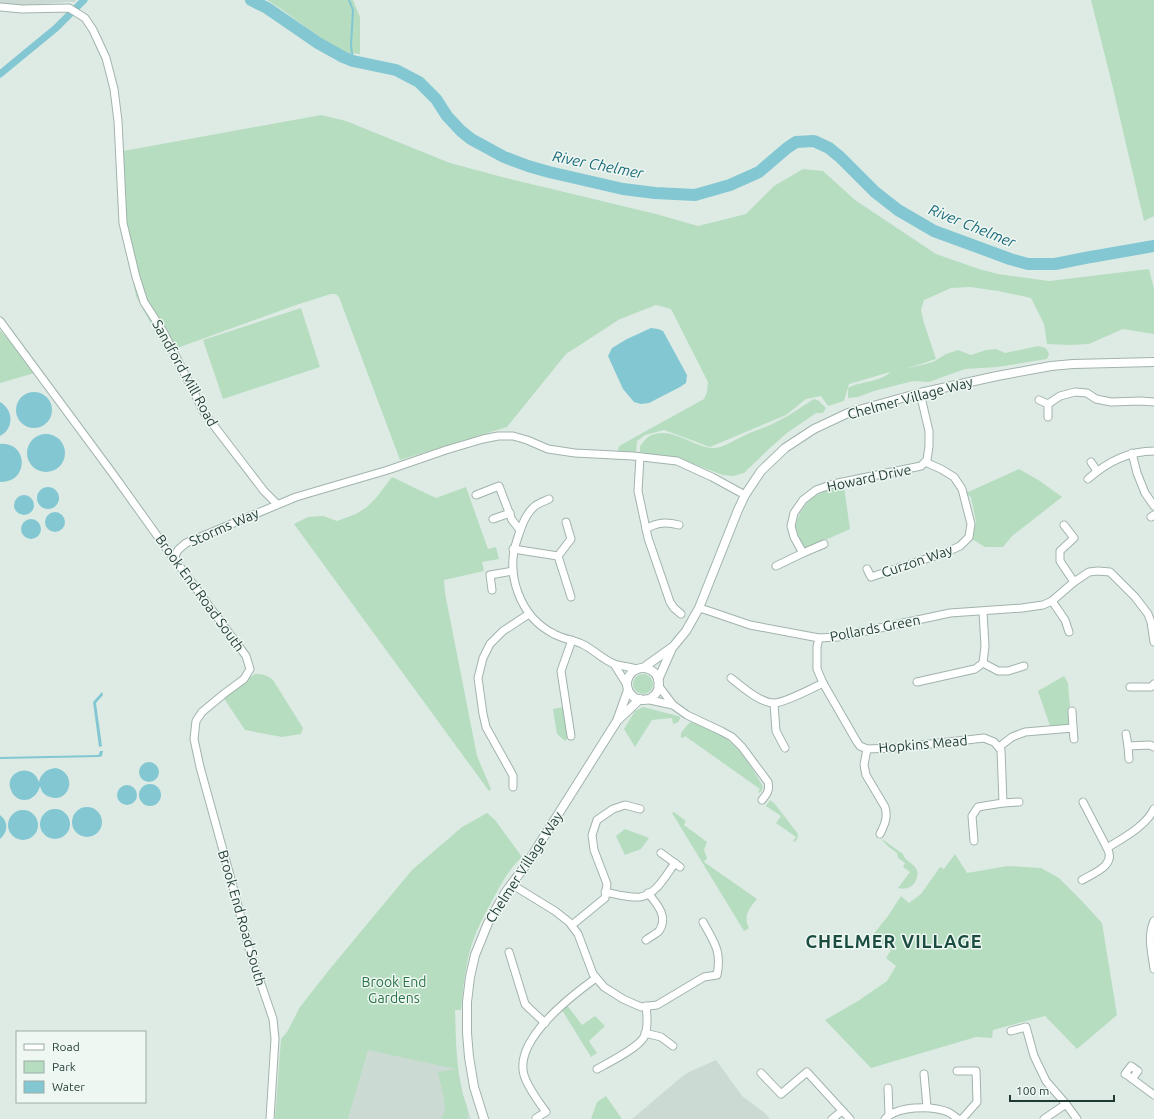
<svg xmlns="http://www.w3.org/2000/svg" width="1154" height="1119" font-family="Ubuntu,sans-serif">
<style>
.built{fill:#ccdad4}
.green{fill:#b6ddc0}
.water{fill:#83c7d3}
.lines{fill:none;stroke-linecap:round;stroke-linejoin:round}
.stream{stroke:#83c7d3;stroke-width:2}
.canal{stroke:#83c7d3;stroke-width:7}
.river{stroke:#83c7d3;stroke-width:12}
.minor-casing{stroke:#a1b3ac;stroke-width:9}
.tertiary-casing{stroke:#a1b3ac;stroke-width:10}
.minor{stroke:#fff;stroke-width:7}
.tertiary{stroke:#fff;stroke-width:8}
.labels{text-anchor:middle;stroke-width:3;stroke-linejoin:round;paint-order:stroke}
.street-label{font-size:14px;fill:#1f3b33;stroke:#eff7f3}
.park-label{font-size:14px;fill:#287344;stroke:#eff7f3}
.water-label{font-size:15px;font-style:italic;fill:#176978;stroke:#eff7f3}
.district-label{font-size:18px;font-weight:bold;letter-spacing:1px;fill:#1a4d40;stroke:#eff7f3}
</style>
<rect width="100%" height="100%" fill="#deebe5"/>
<g class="built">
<path d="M0,0H76L75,2H66L15,6H0Z"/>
<path d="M367,1049L458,1069L463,1095L471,1119H348Z"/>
<path d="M716,1060L742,1096L765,1113L770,1119H632L678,1080L687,1073Z"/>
</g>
<g class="green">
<path d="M267,0H353L360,17V54L340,52L281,9Z"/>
<path d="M1091,0H1154V216L1144,221L1112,84Z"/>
<path d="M321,115L346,121L450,163L506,178L656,214L698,226L746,214L774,186L803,169L823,171L855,200L936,254L979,269L998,274L1049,281L1149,269L1154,289V334L1123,329L1089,344L1070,345L1047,344L1044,324L1031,298L998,291L970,287L951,288L924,300L921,310L924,323L936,359L905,369L933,362L946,354L958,350L971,355L986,350L996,349L1005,353L1038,346L1046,348L1049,354L1047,359L998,367L965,369L929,382L913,381L874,391L858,397L848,398V388C860,381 882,382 890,372L849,384L844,401L828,406L821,396L806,399L786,415L710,447L664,430L645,435L637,441L636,452L618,451L619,446L704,399L707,392L708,382L671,309L656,305L620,319L566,354L507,427L400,460L339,297L336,294H331L296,305L166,352L136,296L122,224L118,152Z"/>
<path d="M301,308L320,367L223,399L203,340Z"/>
<path d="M0,330L38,372L0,383Z"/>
<path d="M814,399L819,401L826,408L823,413H816L787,433L771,447L744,473L733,476L723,475L699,466L668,457L640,452V446C642,444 645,439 648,437C668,424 693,447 712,448C721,449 733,441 741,437C753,431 768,427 780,420C792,414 802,406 814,399Z"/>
<path d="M1019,469L1040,481L1062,497L1012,536L1003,547H985L972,539L976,522L971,497L966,493Z"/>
<path d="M392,477L436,498L466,487L488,549L496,547L499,559L482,562L484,571L444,580L445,593L477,756L491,789L489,791L294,524L308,517L323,516L337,521L356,514L367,507L376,498Z"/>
<path d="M844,487L850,529L814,545L804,548C800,542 797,535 796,528C795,523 798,518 800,513C810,495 824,490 844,487Z"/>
<path d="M255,674C263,674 267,675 273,680L303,728L301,734L282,737L245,730L223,697Z"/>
<circle cx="643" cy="684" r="10"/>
<path d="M1064,676L1068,683L1071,721C1067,727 1057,726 1050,726L1038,691Z"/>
<path d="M563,707L568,737L565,741L557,734L553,709Z"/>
<path d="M643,707L678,716L680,717C680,722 677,723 673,724L672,718L652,720L635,747L624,729L635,711Z"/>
<path d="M691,722C700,726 709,729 717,733C738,744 751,766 762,785L763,788L760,793L758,792L760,789L685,736L683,738H681V733L688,724Z"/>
<path d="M770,800L775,804L798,834L797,839L795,842L793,841L796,837L776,823L781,816L766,806Z"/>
<path d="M674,812L686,821L684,825L707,842L704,850L707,858L704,862L757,899C749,909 743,915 749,928L744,931L672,813Z"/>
<path d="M487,813L495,820L522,857C509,869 501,884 493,899C485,914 476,930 471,947C465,967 463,989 461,1010H455C456,1039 456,1067 463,1095C465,1103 470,1110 467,1119H442L445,1109L444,1099L438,1072L456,1069L368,1050L348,1119H275L281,1039L287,1032L300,1007L329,970L412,870L462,827Z"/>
<path d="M625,829L649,838L641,849L625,855L616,836Z"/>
<path d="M882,839L903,854C905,864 923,864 916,880C915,883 913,885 910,887C906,889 901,889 898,888L910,872L903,867L905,863L898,858L897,853C892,849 885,845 882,839Z"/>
<path d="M955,854L967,873L1008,866L1041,868L1059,878L1081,900L1102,923L1117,1015L1077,1049L1045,1016L993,1030L992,1038L976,1037L871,1068L825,1020L858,1001L887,981L896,966L886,958L891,950L872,936L888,916L901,896L909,903L921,894L940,867L944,869Z"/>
<path d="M567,1005L582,1025L595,1016L605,1026L589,1041L597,1053L591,1057L562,1010Z"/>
<path d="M606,1096L622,1119H591L597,1102Z"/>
</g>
<g class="water">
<path d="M651,328L658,329L663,331L687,375L686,383L680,387L649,403L641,404L634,402L623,389L608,356L612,348L627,339Z"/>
<circle cx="34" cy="410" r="18"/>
<path d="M0,402C14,410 14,429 0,436Z"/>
<circle cx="46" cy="453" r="19"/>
<path d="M0,444C28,441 30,483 0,482Z"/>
<circle cx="48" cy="498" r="11"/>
<circle cx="24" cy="505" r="10"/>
<circle cx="55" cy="522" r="10"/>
<circle cx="31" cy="529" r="10"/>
<path d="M102,692L103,695L96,703L102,746L99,747L93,702Z"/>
<path d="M100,751H103L102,756L99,757L0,759V757L98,755L99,754Z"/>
<circle cx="149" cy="772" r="10"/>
<path d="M56,768C79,774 69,804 50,797C44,795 41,791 40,786C38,795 29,803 19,799C15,797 12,794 11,790C3,772 32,761 39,782C41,773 47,769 56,768Z"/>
<circle cx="150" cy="795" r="11"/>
<circle cx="127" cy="795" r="10"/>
<circle cx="87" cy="822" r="15"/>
<circle cx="55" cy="824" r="15"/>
<circle cx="23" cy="825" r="15"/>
<path d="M0,815C9,822 8,832 0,839Z"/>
</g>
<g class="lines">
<path class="stream" d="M349,0L353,10L351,46L353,61"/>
<path class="canal" d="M0,74L56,28L84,0"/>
<path class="river" d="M251,0L267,8L318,43L343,57L353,61L396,70L419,82L436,99L447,116L461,131L471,139L504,157L528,166L549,172L623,189L655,193L695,195L730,185L759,172L787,148L796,142L814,141L829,148L840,157L875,192L898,210L934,231L1010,259L1028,264H1055L1085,258L1154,246"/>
<g class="minor-casing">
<g id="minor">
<path d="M0,7L22,9L69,8L85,18L93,30L106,58L114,89L118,121L123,223L136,277L144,302L164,333L205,414L264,491L277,504"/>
<path d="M0,321L113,474L171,555L175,556L178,564L246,656L250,669L244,679L225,693L202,712L196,721L194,739L200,767L229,872L250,952L273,1019L275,1039L270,1119"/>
<path d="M1039,400L1048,404"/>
<path d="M1048,417V404L1060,396L1075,392L1087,393L1096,399L1111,402L1141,401L1154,402"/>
<path d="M1132,453L1137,473L1145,493L1154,506"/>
<path d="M640,457L638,491L648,538L670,602L674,608L681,614"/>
<path d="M1091,462L1097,471"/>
<path d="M1088,479C1107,462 1128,451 1154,451"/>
<path d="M476,495L499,486L512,520L520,530"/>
<path d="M549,499C545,501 539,503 535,506C525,514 521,528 517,540C505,574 520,617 554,634C563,639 573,640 582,644C593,649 602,659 614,664C621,666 630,667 637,669"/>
<path d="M1151,517L1154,515"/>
<path d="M493,519L510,513"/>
<path d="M1064,525L1074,538L1060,551V561L1074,582"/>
<path d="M646,529C657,522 667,522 679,525"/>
<path d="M513,549L558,556L571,597"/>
<path d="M803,553L824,544"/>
<path d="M175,556L178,550L186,543L296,497L388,470L446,450L483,439L498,436H513L527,440L548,449L575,453L633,456L677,461L712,477L745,495"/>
<path d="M558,556L571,539L566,522"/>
<path d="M776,566L803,553L794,537L791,526L794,513L803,500L816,490L833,484L921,466L927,460L929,446V431L920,393"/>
<path d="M867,569L871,577L947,552L960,546L969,537L971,524L962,489L954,477L941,469L925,462"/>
<path d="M492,590L490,575L513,571"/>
<path d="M1052,601L1065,620L1069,632"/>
<path d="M699,608L709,611L750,625L819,638L838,637L950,613L1022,608L1043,605L1052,601L1074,582L1089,572L1098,571L1110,572L1135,597L1148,614L1151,622L1154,642"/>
<path d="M819,638L817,647V669L823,683L857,742L860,746L867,749L895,748L984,738L994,742L1001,750L1003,803L990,805L978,807L972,816L974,841"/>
<path d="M983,663L998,671H1008L1024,666"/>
<path d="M614,664L627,685"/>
<path d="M731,678C741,686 760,703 774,703C784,703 813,688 823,683"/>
<path d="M917,682L975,669L983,663L985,646L983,612"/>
<path d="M658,685L673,705"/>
<path d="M1130,687H1151L1154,684"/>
<path d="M645,699L673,705L687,715L721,731L732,737L742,747L768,782C770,790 767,794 762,800"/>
<path d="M774,704L776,731L785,748"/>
<path d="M1072,711L1073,728"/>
<path d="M1126,734L1128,746"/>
<path d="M571,736L561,671L572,640"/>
<path d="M999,747L1012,737L1025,732L1073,728L1074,739"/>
<path d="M867,749L864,765L866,775L885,807C888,817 885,824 880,834"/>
<path d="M1129,759L1128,746L1150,745L1154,747"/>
<path d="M513,787V776L511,772L486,727L483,714L478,678L483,658L490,644L503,631L529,614"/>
<path d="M1083,802L1107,848"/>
<path d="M1003,803L1019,802"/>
<path d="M661,853L680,867"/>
<path d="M1082,880C1094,873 1117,865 1107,848C1123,838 1146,826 1154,809"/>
<path d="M511,884L555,911L569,922L578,934L593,974L604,987L623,999L641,1007L657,1005L704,977L717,975C722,951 714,942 703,922"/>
<path d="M605,892C615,894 630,898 640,897C656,895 666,875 675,863"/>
<path d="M1154,921C1147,936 1152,953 1154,969"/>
<path d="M572,925L605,898L607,884L594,850L592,835L597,820L613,809L625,805L640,809"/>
<path d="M646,940C650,937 656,934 659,931C669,917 657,904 648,893"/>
<path d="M509,952L525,1004L530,1009L545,1023"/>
<path d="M1011,1031L1026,1027L1034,1056L1046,1081L1066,1104L1077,1119"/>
<path d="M645,1033L661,1037L673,1046"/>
<path d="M597,1069C608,1063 638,1048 644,1037C648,1030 647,1014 646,1006"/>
<path d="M957,1071H976L977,1102L962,1119"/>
<path d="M761,1073L781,1094L807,1072L850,1119"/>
<path d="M924,1074L927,1107"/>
<path d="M1132,1079L1138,1071L1131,1066L1125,1074L1127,1075L1154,1095"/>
<path d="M888,1088L889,1115"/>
<path d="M536,1118L546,1112C538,1101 528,1088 524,1075C514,1040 571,996 596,978"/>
<path d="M832,1119L842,1111"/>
<path d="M885,1119C897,1106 931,1105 948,1112C951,1113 955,1117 958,1119"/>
<path d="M1044,1119L1066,1104"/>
</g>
</g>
<g class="tertiary-casing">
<g id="tertiary">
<path d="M643,668L671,648"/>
<circle cx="643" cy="684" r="16"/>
<path d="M658,680L672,648L686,631L699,608L738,510L745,495L761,471L785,448L814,429L848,413L920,393L997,376L1051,366L1073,364L1154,362"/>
<path d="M619,719L640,699"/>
<path d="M484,1119L474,1087L469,1057L467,1033V1002L470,977L475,955L488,923L505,893L528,862L617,721L628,690"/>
</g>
</g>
<use href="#minor" class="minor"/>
<use href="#tertiary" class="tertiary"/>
</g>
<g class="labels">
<g class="street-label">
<text transform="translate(185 373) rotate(61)" y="5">Sandford Mill Road</text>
<text transform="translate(910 398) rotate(-15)" y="5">Chelmer Village Way</text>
<text transform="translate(869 478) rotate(-12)" y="5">Howard Drive</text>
<text transform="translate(224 527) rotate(-24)" y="5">Storms Way</text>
<text transform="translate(917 561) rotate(-19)" y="5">Curzon Way</text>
<text transform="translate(200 593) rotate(54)" y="5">Brook End Road South</text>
<text transform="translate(875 628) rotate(-11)" y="5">Pollards Green</text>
<text transform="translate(923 744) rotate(-5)" y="5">Hopkins Mead</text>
<text transform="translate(524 867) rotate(-57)" y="5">Chelmer Village Way</text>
<text transform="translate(242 918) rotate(74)" y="5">Brook End Road South</text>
</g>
<g class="park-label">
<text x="394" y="987">Brook End<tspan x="394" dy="16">Gardens</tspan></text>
</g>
<g class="water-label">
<text transform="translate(598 165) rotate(11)" y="5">River Chelmer</text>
<text transform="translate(972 226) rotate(22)" y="5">River Chelmer</text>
</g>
<g class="district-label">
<text x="894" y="948">CHELMER VILLAGE</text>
</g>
</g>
<rect x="16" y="1031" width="130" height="72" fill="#eff7f3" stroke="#9caca6"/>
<rect x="24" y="1044" width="20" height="6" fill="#ffffff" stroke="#9caca6"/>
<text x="52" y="1051" font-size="12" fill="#1f3b33">Road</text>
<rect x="24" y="1061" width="20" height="12" fill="#b6ddc0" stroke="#9caca6"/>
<text x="52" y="1071" font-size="12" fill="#1f3b33">Park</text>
<rect x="24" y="1081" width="20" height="12" fill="#83c7d3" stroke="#9caca6"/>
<text x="52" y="1091" font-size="12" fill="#1f3b33">Water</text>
<path d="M1010 1095v6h104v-6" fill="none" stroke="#1f3b33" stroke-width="2"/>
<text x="1016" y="1095" font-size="12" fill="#1f3b33" stroke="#eff7f3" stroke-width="3" paint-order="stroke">100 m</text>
</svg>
